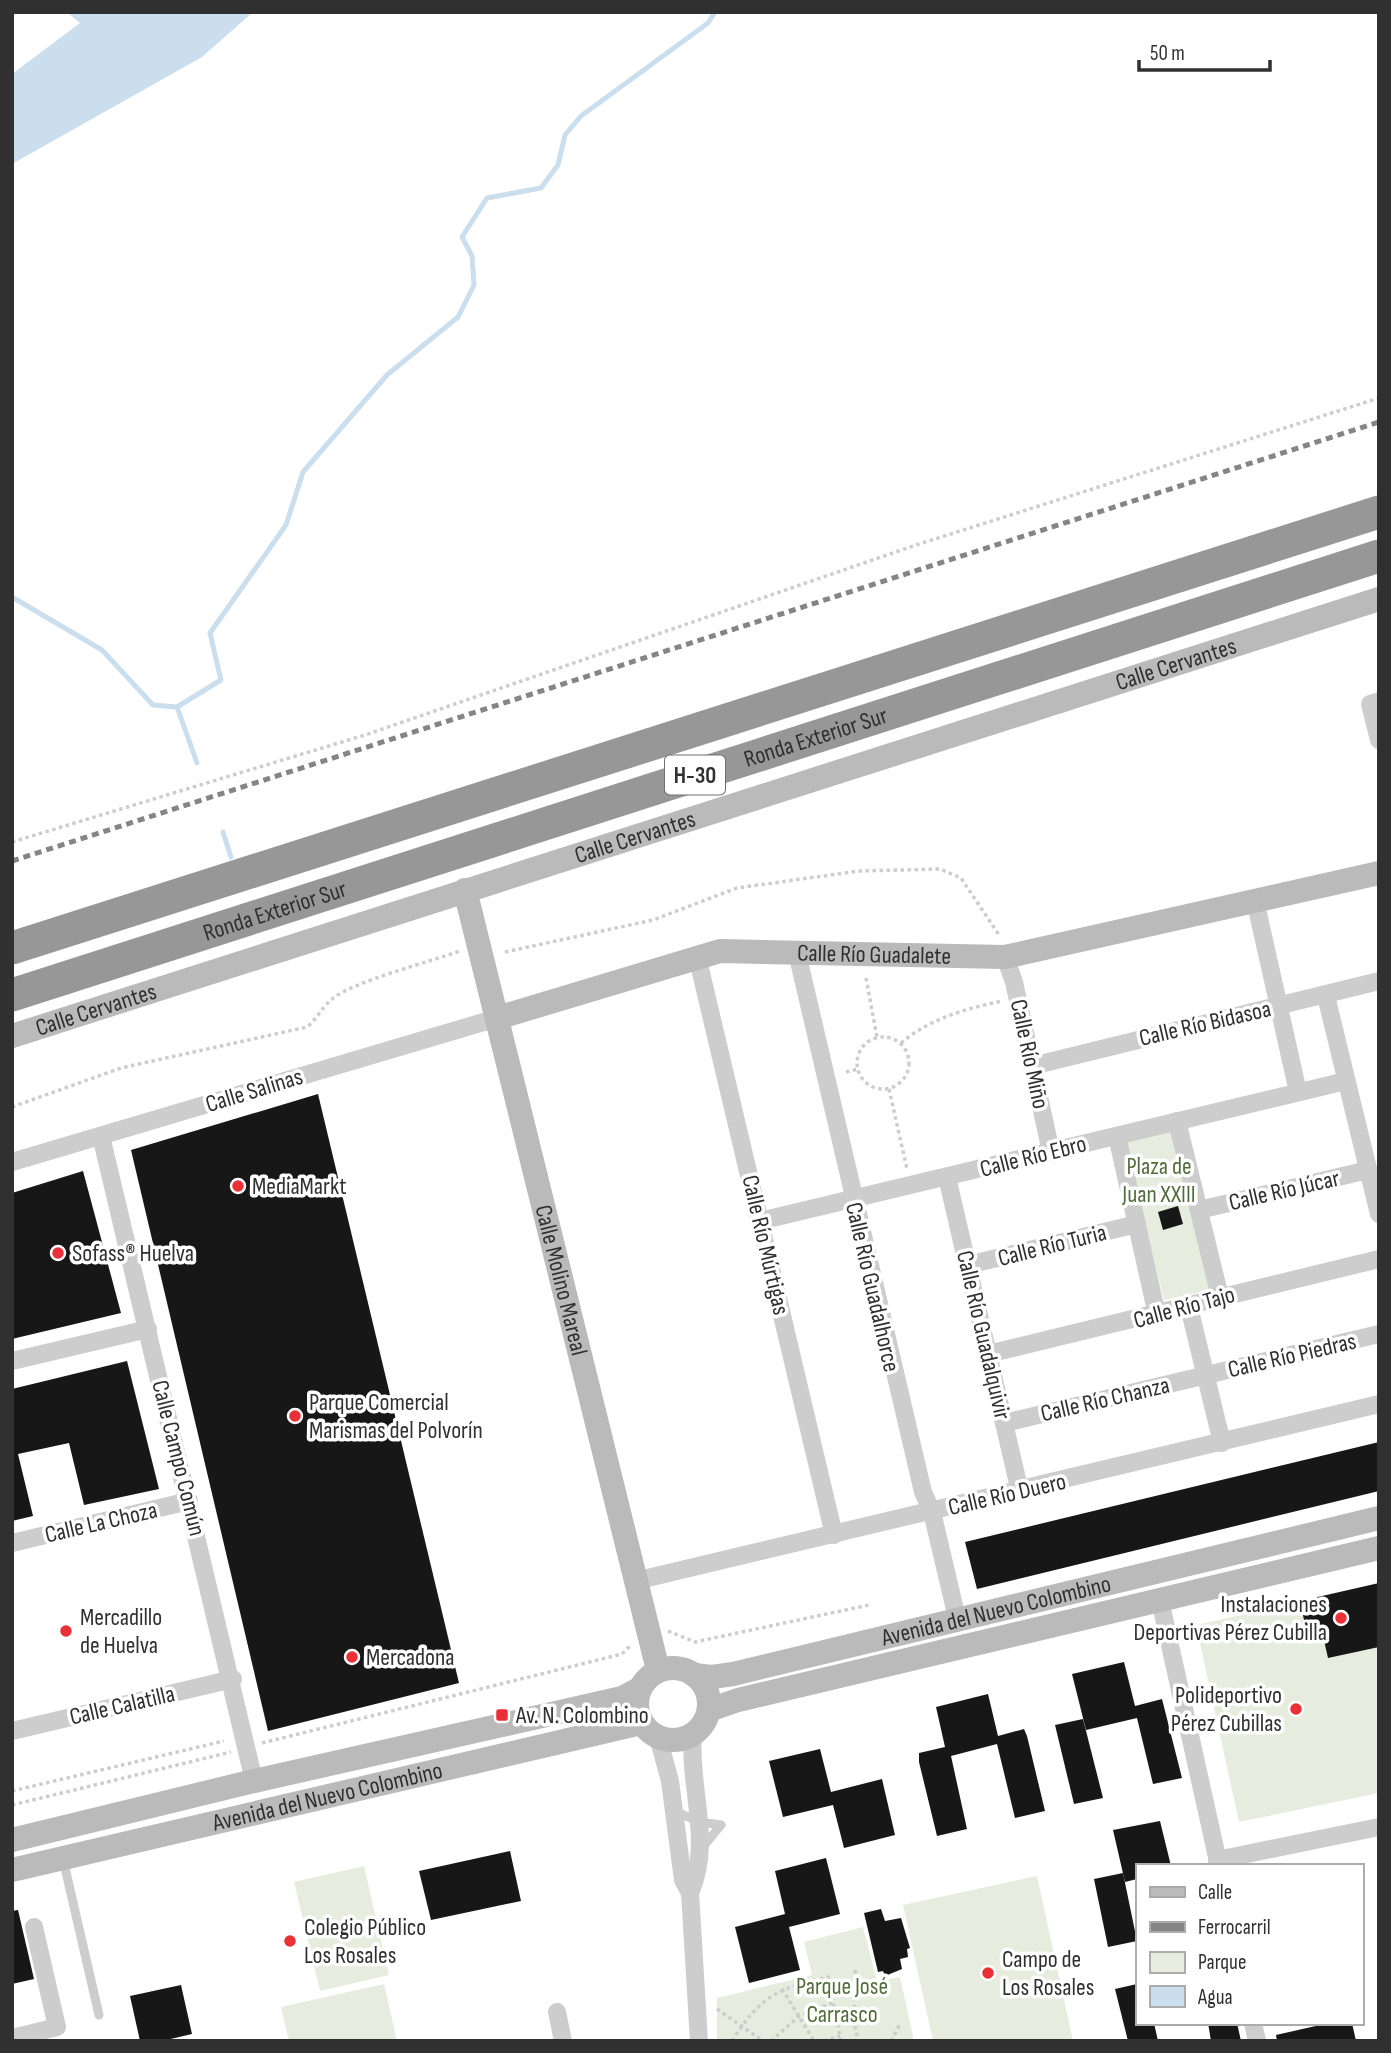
<svg xmlns="http://www.w3.org/2000/svg" width="1391" height="2053" font-family="'Sofia Sans Condensed',sans-serif">
<style>
.green{fill:#e6edde}
.water{fill:#cadeed}
.lines{fill:none;stroke-linecap:round;stroke-linejoin:round}
.stream{stroke:#cadeed;stroke-width:5}
.building{fill:#171717}
.path{stroke:#cdcdcd;stroke-width:3.5;stroke-dasharray:3.5 3.5;stroke-linecap:butt}
.lane{stroke:#cdcdcd;stroke-width:9}
.street{stroke:#cdcdcd;stroke-width:18}
.secondary{stroke:#bababa;stroke-width:24}
.highway{stroke:#979797;stroke-width:33}
.rail{stroke:#858585;stroke-width:5;stroke-dasharray:7 5;stroke-linecap:butt}
.poi-dot{fill:#ea2f37;stroke:#fff;stroke-width:2.5}
.labels{text-anchor:middle;stroke-width:7;stroke-linejoin:round;paint-order:stroke}
.shield{fill:#fff;stroke:#6e6e6e;stroke-width:2}
.shield-label{font-size:23px;font-weight:bold;fill:#303030}
.street-label{font-size:24px;fill:#303030;stroke:#fff}
.park-label{font-size:24px;fill:#516d3c;stroke:#fff}
.poi-label{font-size:24px;fill:#303030;stroke:#fff;text-anchor:start}
</style>
<rect width="100%" height="100%" fill="#fff"/>
<g class="green">
<path d="M1172,1128L1210,1290L1164,1300L1124,1139Z"/>
<path d="M1379,1584V1793L1239,1822L1196,1625Z"/>
<path d="M364,1866L389,1975L320,1991L294,1882Z"/>
<path d="M1037,1876L1073,2041H933L903,1905Z"/>
<path d="M863,1927L877,1981L900,1977L914,2041H717V1998L812,1975L804,1942Z"/>
<path d="M384,1984L397,2041H289L281,2007Z"/>
</g>
<path class="water" d="M67,12H253L202,57L12,164V74L80,23Z"/>
<g class="lines">
<g class="stream">
<path d="M12,597L102,650L153,705L177,707L221,680L210,633L286,525L303,472L387,375L458,317L474,285L472,256L462,237L487,198L541,188L558,165L565,135L581,116L708,23L715,12"/>
<path d="M177,707L197,763"/>
<path d="M223,832L231,857"/>
</g>
</g>
<g class="building">
<path d="M318,1094L459,1683L268,1731L131,1150Z"/>
<path d="M83,1171L121,1313L12,1339V1193Z"/>
<path d="M1178,1206L1183,1224L1163,1230L1158,1212Z"/>
<path d="M127,1361L159,1489L84,1505L69,1443L18,1454L33,1516L12,1521V1389Z"/>
<path d="M1379,1442V1491L977,1589L965,1542Z"/>
<path d="M1379,1583V1647L1328,1658L1323,1636L1308,1639L1300,1601Z"/>
<path d="M1124,1662L1135,1706L1162,1699L1182,1778L1153,1784L1137,1718L1086,1730L1072,1674Z"/>
<path d="M988,1694L998,1736L1024,1729L1027,1736L1045,1811L1015,1818L997,1744L951,1756L967,1829L937,1836L919,1762V1753L945,1747L936,1707Z"/>
<path d="M1083,1719L1103,1798L1074,1804L1055,1725Z"/>
<path d="M820,1749L831,1792L882,1779L895,1835L844,1848L833,1805L783,1817L769,1761Z"/>
<path d="M1160,1821L1171,1866H1137V1879L1125,1882L1113,1830Z"/>
<path d="M510,1851L521,1901L431,1920L419,1871Z"/>
<path d="M826,1858L840,1914L789,1927L800,1970L749,1983L735,1927L785,1914L775,1871Z"/>
<path d="M1123,1873L1137,1941L1108,1947L1094,1879Z"/>
<path d="M881,1909L885,1921L901,1918L910,1948L907,1949L908,1957L900,1959L902,1969L885,1976L883,1971L878,1972L864,1913Z"/>
<path d="M18,1910L34,1979L12,1984V1911Z"/>
<path d="M1137,1984V2023H1154L1158,2041H1128L1115,1989Z"/>
<path d="M181,1985L192,2034L162,2041H140L130,1996Z"/>
<path d="M1208,2023H1237L1241,2041H1211Z"/>
<path d="M1329,2023H1352L1356,2041H1277L1276,2035Z"/>
</g>
<g class="lines">
<g class="path">
<path d="M12,842L365,735L916,545L1379,398"/>
<path d="M505,952L653,920L737,888L859,871L940,869L961,878L999,935"/>
<path d="M866,978L877,1037"/>
<circle cx="883" cy="1063" r="26"/>
<path d="M901,1043C931,1018 965,1009 1002,1001"/>
<path d="M846,1072L858,1069"/>
<path d="M889,1089L907,1169"/>
<path d="M12,1107L121,1068L307,1027C317,1019 322,1007 332,999C352,982 432,961 460,951"/>
<path d="M668,1631L695,1642L869,1605"/>
<path d="M262,1743L622,1654L631,1645"/>
<path d="M12,1791L224,1741"/>
<path d="M12,1805L231,1752"/>
<path d="M855,1970C858,1995 849,2017 859,2041"/>
<path d="M782,1989L814,2041"/>
<path d="M717,2009L763,2041"/>
<path d="M732,2041C760,1996 779,1988 828,1977L841,2041"/>
<path d="M771,2041L799,2016L832,2003"/>
<path d="M824,2041L840,2036"/>
<path d="M891,2041L900,2024"/>
</g>
<g class="lane">
<path d="M675,1811L699,1822L721,1825"/>
<path d="M702,1848L721,1825"/>
<path d="M63,1859L99,2015"/>
</g>
<g class="street">
<path d="M1379,701L1370,704L1379,740"/>
<path d="M1255,900L1298,1092"/>
<path d="M797,953L923,1492L932,1512L957,1618"/>
<path d="M697,956L834,1535"/>
<path d="M1005,957L1014,982L1051,1152"/>
<path d="M1326,996L1379,1214"/>
<path d="M1032,1066L1379,981"/>
<path d="M1177,1121L1220,1297"/>
<path d="M101,1136L254,1781"/>
<path d="M1117,1136L1157,1315"/>
<path d="M12,1162L497,1018"/>
<path d="M947,1177L1020,1492"/>
<path d="M1199,1210L1368,1170"/>
<path d="M760,1221L1346,1081"/>
<path d="M968,1265L1137,1224"/>
<path d="M1189,1307L1222,1443"/>
<path d="M988,1354L1379,1259"/>
<path d="M12,1361L148,1329"/>
<path d="M1004,1423L1379,1334"/>
<path d="M12,1543L189,1501"/>
<path d="M635,1581L1379,1404"/>
<path d="M1160,1600L1219,1866"/>
<path d="M12,1731L233,1679"/>
<path d="M693,1735C688,1784 713,1843 690,1893L699,2041"/>
<path d="M658,1737L670,1781L683,1880L690,1893"/>
<path d="M1217,1860L1379,1827"/>
<path d="M557,2012L563,2041"/>
<path d="M1253,2023L1257,2041"/>
<path d="M12,2038L57,2027L34,1927"/>
</g>
<g class="secondary">
<path id="s1" d="M465,890L658,1670"/>
<path id="s2" d="M497,1018L720,951L1005,957L1379,873"/>
<path id="s3" d="M12,1036L1379,599"/>
<circle cx="673" cy="1704" r="36"/>
<path id="s4" d="M694,1675L712,1677L733,1674L1379,1518"/>
<path d="M709,1710L738,1700L1379,1548"/>
<path d="M12,1840L254,1781L591,1705L622,1698L639,1689"/>
<path id="s5" d="M12,1870L641,1723"/>
</g>
<g class="highway">
<path d="M12,948L1379,512"/>
<path id="s6" d="M12,995L1379,556"/>
</g>
<path class="rail" d="M12,861L1379,422"/>
</g>
<g class="poi-dot">
<circle cx="238" cy="1186" r="7"/>
<circle cx="58" cy="1253" r="7"/>
<circle cx="295" cy="1416" r="7"/>
<circle cx="1341" cy="1618" r="7"/>
<circle cx="66" cy="1631" r="7"/>
<circle cx="352" cy="1657" r="7"/>
<circle cx="1296" cy="1709" r="7"/>
<rect x="495" y="1708" width="14" height="14" rx="3.5"/>
<circle cx="290" cy="1941" r="7"/>
<circle cx="988" cy="1973" r="7"/>
</g>
<g class="labels">
<rect class="shield" x="665" y="755.5" width="60" height="39" rx="5"/>
<g class="shield-label">
<text x="695" y="783">H-30</text>
</g>
<g class="street-label">
<text dy="8" stroke="none"><textPath href="#s3" startOffset="1222">Calle Cervantes</textPath></text>
<text dy="8" stroke="none"><textPath href="#s6" startOffset="844">Ronda Exterior Sur</textPath></text>
<text dy="8" stroke="none"><textPath href="#s3" startOffset="654">Calle Cervantes</textPath></text>
<text dy="8" stroke="none"><textPath href="#s6" startOffset="276">Ronda Exterior Sur</textPath></text>
<text dy="8" stroke="none"><textPath href="#s2" startOffset="387">Calle Río Guadalete</textPath></text>
<text dy="8" stroke="none"><textPath href="#s3" startOffset="88">Calle Cervantes</textPath></text>
<text transform="translate(1205 1023) rotate(-13)" y="8">Calle Río Bidasoa</text>
<text transform="translate(1030 1054) rotate(78)" y="8">Calle Río Miño</text>
<text transform="translate(254 1090) rotate(-17)" y="8">Calle Salinas</text>
<text transform="translate(1033 1156) rotate(-14)" y="8">Calle Río Ebro</text>
<text transform="translate(1284 1190) rotate(-13)" y="8">Calle Río Júcar</text>
<text transform="translate(766 1245) rotate(77)" y="8">Calle Río Múrtigas</text>
<text transform="translate(1052 1245) rotate(-14)" y="8">Calle Río Turia</text>
<text dy="8" stroke="none"><textPath href="#s1" startOffset="402">Calle Molino Mareal</textPath></text>
<text transform="translate(873 1287) rotate(77)" y="8">Calle Río Guadalhorce</text>
<text transform="translate(1184 1307) rotate(-15)" y="8">Calle Río Tajo</text>
<text transform="translate(984 1335) rotate(77)" y="8">Calle Río Guadalquivir</text>
<text transform="translate(1292 1355) rotate(-13)" y="8">Calle Río Piedras</text>
<text transform="translate(1105 1399) rotate(-13)" y="8">Calle Río Chanza</text>
<text transform="translate(179 1458) rotate(76)" y="8">Calle Campo Común</text>
<text transform="translate(1007 1494) rotate(-13)" y="8">Calle Río Duero</text>
<text transform="translate(101 1522) rotate(-13)" y="8">Calle La Choza</text>
<text dy="8" stroke="none"><textPath href="#s4" startOffset="310">Avenida del Nuevo Colombino</textPath></text>
<text transform="translate(122 1705) rotate(-13)" y="8">Calle Calatilla</text>
<text dy="8" stroke="none"><textPath href="#s5" startOffset="324">Avenida del Nuevo Colombino</textPath></text>
</g>
<g class="park-label">
<text x="1159" y="1174">Plaza de<tspan x="1159" dy="28">Juan XXIII</tspan></text>
<text x="842" y="1994">Parque José<tspan x="842" dy="28">Carrasco</tspan></text>
</g>
<g class="poi-label">
<text x="252" y="1194">MediaMarkt</text>
<text x="72" y="1261">Sofass® Huelva</text>
<text x="309" y="1410">Parque Comercial<tspan x="309" dy="28">Marismas del Polvorín</tspan></text>
<text x="1327" y="1612" text-anchor="end">Instalaciones<tspan x="1327" dy="28">Deportivas Pérez Cubilla</tspan></text>
<text x="80" y="1625">Mercadillo<tspan x="80" dy="28">de Huelva</tspan></text>
<text x="366" y="1665">Mercadona</text>
<text x="1282" y="1703" text-anchor="end">Polideportivo<tspan x="1282" dy="28">Pérez Cubillas</tspan></text>
<text x="516" y="1723">Av. N. Colombino</text>
<text x="304" y="1935">Colegio Público<tspan x="304" dy="28">Los Rosales</tspan></text>
<text x="1002" y="1967">Campo de<tspan x="1002" dy="28">Los Rosales</tspan></text>
</g>
</g>
<rect width="1391" height="2053" fill="none" stroke="#303030" stroke-width="28"/>
<rect x="1136" y="1864" width="228" height="161" fill="#ffffff" stroke="#acacac" stroke-width="2"/>
<rect x="1150" y="1887" width="35" height="10" fill="#bababa" stroke="#acacac" stroke-width="2"/>
<text x="1198" y="1899" font-size="21" fill="#303030">Calle</text>
<rect x="1150" y="1922" width="35" height="10" fill="#858585" stroke="#acacac" stroke-width="2"/>
<text x="1198" y="1934" font-size="21" fill="#303030">Ferrocarril</text>
<rect x="1150" y="1952" width="35" height="21" fill="#e6edde" stroke="#acacac" stroke-width="2"/>
<text x="1198" y="1969" font-size="21" fill="#303030">Parque</text>
<rect x="1150" y="1986" width="35" height="21" fill="#cadeed" stroke="#acacac" stroke-width="2"/>
<text x="1198" y="2004" font-size="21" fill="#303030">Agua</text>
<path d="M1139 60v10h131v-10" fill="none" stroke="#303030" stroke-width="3.5"/>
<text x="1150" y="60" font-size="21" fill="#303030" stroke="#ffffff" stroke-width="5" paint-order="stroke">50 m</text>
</svg>
